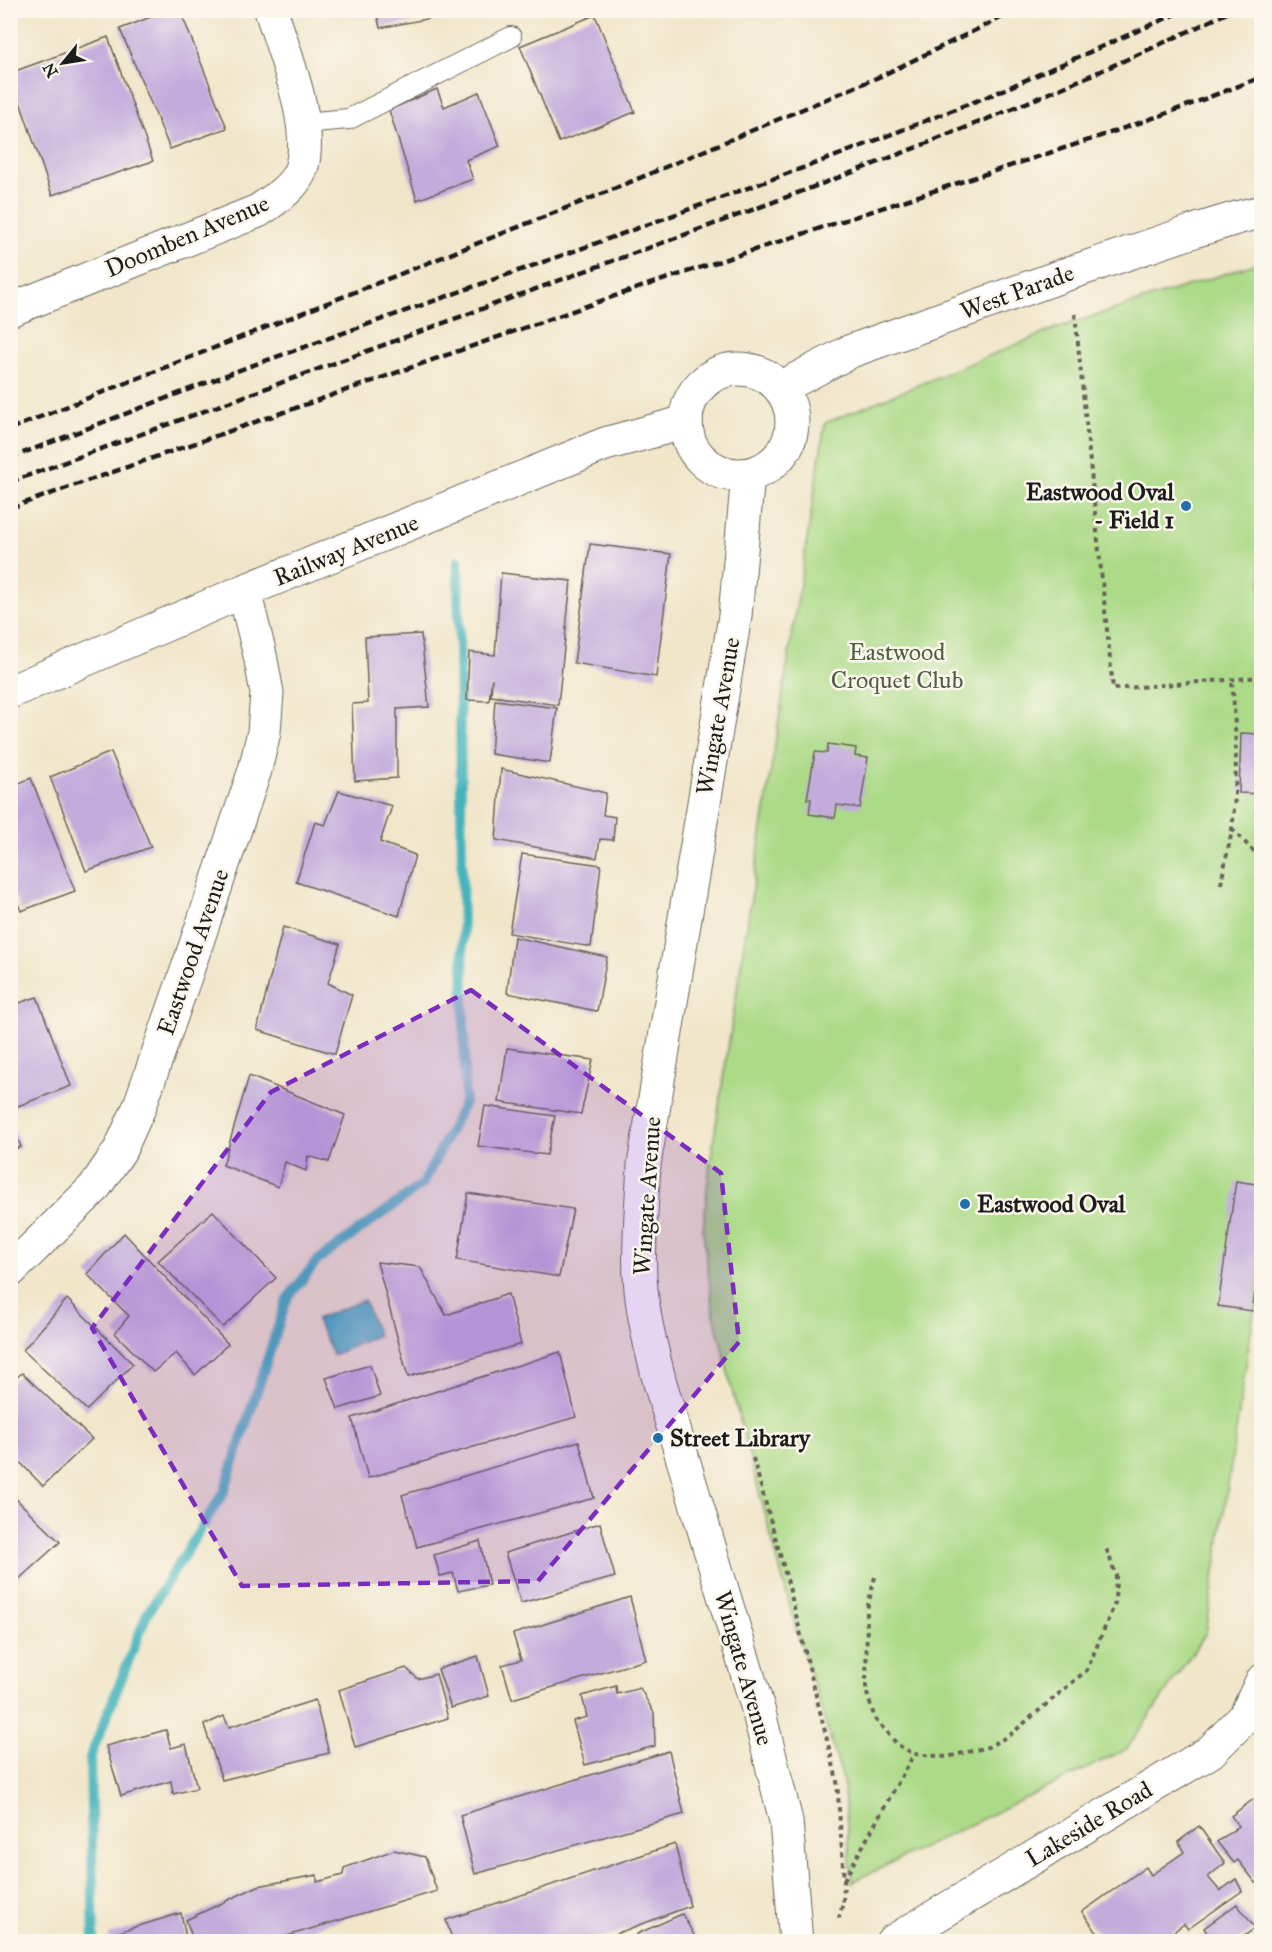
<svg xmlns="http://www.w3.org/2000/svg" width="1272" height="1952" font-family="'IM FELL Great Primer',serif">
<style>
.green{fill:#acda87;stroke:#647b52;stroke-width:1.5}
.water{fill:#44b4bc;stroke:#30686c;stroke-width:1.5}
.lines{fill:none;stroke-linecap:round;stroke-linejoin:round}
.stream{stroke:#44b4bc;stroke-width:10}
.building{fill:#c3acdc}
.lane-casing{stroke:#676359;stroke-width:22}
.street-casing{stroke:#676359;stroke-width:35}
.path{stroke:#676359;stroke-width:4;stroke-dasharray:4.5 4.5;stroke-linecap:butt}
.lane{stroke:#fff;stroke-width:20}
.street{stroke:#fff;stroke-width:33}
.rail{stroke:#1c1c1c;stroke-width:4.5;stroke-dasharray:9 4.5;stroke-linecap:butt}
.marked{fill:#7b2cbf;fill-opacity:0.2;stroke:#7b2cbf;stroke-width:4.5;stroke-dasharray:12 8;stroke-linejoin:round}
.poi-dot{fill:#1f6fb2;stroke:#fbf7ec;stroke-width:2}
.labels{text-anchor:middle;stroke-width:5;stroke-linejoin:round;paint-order:stroke}
.street-label{font-size:24px;fill:#1c1c1c;stroke:#fbf7ec}
.poi-label{font-size:24px;font-weight:bold;fill:#1c1c1c;stroke:#fbf7ec;text-anchor:start}
.park-label{font-size:24px;fill:#4e5e41;stroke:#fbf7ec}
</style>
<rect width="100%" height="100%" fill="#fbf7ec"/>
<filter id="ink" filterUnits="userSpaceOnUse"><feTurbulence type="fractalNoise" baseFrequency=".0167" numOctaves="2"/><feDisplacementMap in="SourceGraphic" scale="12" xChannelSelector="R" yChannelSelector="G"/><feConvolveMatrix kernelMatrix="1 2 1 2 8 2 1 2 1" color-interpolation-filters="sRGB"/></filter>
<filter id="wash" filterUnits="userSpaceOnUse"><feTurbulence type="fractalNoise" baseFrequency=".008" numOctaves="4" result="noise"/><feDisplacementMap in="SourceGraphic" scale="24" xChannelSelector="R" yChannelSelector="G"/><feGaussianBlur stdDeviation="1.35" result="paint"/><feColorMatrix in="noise" values="0 0 0 0 0 0 0 0 0 0 0 0 0 0 0 0 0 1.4 0 .05"/><feComposite in="paint" operator="in"/></filter>
<g filter="url(#wash)">
<rect width="100%" height="100%" fill="#f1e6ca"/>
<path class="green" d="M1261,262L1262,1257L1206,1633L1127,1749L852,1882L843,1779L796,1629L734,1398L713,1310L703,1231L709,1170L825,423L1057,328Z"/>
<path class="water" d="M364,1300L378,1335L333,1355L316,1319Z"/>
<g class="lines">
<path class="stream" d="M94,1942L90,1758L147,1614L224,1492L287,1299L317,1261L423,1184L465,1101L458,561"/>
</g>
<g id="blocks">
<g class="building">
<path d="M169,10H180L227,128L170,149L120,29Z"/>
<path d="M376,10H435L437,17L380,28Z"/>
<path d="M595,15L635,112L559,142L520,46Z"/>
<path d="M108,37L153,161L52,195L10,73Z"/>
<path d="M437,89L444,107L479,92L500,146L466,160L473,179L417,200L389,110Z"/>
<path d="M590,544L671,554L656,677L574,663Z"/>
<path d="M501,573L571,581L558,705L491,696L492,678L489,701L467,700L469,652L495,655Z"/>
<path d="M421,634L429,707L397,709V778L355,781L352,704L368,703L365,637Z"/>
<path d="M495,700L557,708L550,763L491,754Z"/>
<path d="M1241,733L1262,734V794L1239,793Z"/>
<path d="M828,744L856,748L855,756L868,758L860,808L837,805L835,818L809,814L811,799H807L815,752L827,753Z"/>
<path d="M111,752L151,847L86,871L50,777Z"/>
<path d="M501,769L606,793L603,815L615,817L613,840L600,839L597,858L496,840Z"/>
<path d="M31,778L75,891L21,911L10,884V787Z"/>
<path d="M339,791L392,806L380,842L415,855L399,916L296,882L315,822L325,825Z"/>
<path d="M522,854L601,865L591,947L509,933Z"/>
<path d="M283,927L340,944L328,983L352,995L335,1054L257,1030Z"/>
<path d="M514,937L607,957L597,1011L507,993Z"/>
<path d="M37,997L71,1086L15,1107L10,1096V1006Z"/>
<path d="M507,1048L593,1060L581,1114L499,1102Z"/>
<path d="M249,1076L345,1115L329,1162L308,1156L306,1171L285,1162L278,1187L223,1165Z"/>
<path d="M485,1106L555,1116L547,1155L478,1146Z"/>
<path d="M10,1118L21,1147L10,1151Z"/>
<path d="M1236,1181L1262,1185V1247L1252,1311L1218,1306Z"/>
<path d="M468,1193L573,1209L559,1277L457,1260Z"/>
<path d="M213,1211L276,1278L223,1327L158,1261Z"/>
<path d="M124,1233L228,1344L195,1375L176,1353L153,1372L115,1333L129,1316L87,1274Z"/>
<path d="M377,1262L420,1267L446,1315L508,1294L521,1344L408,1377Z"/>
<path d="M67,1299L133,1364L87,1410L23,1350Z"/>
<path d="M560,1352L576,1417L368,1478L352,1418Z"/>
<path d="M370,1365L380,1396L338,1409L326,1378Z"/>
<path d="M22,1373L92,1439L43,1486L10,1452V1383Z"/>
<path d="M579,1441L594,1498L417,1547L402,1495Z"/>
<path d="M10,1493L60,1542L19,1579L10,1570Z"/>
<path d="M600,1523L615,1577L521,1603L505,1553Z"/>
<path d="M480,1541L489,1585L458,1591L453,1573L440,1576L434,1555Z"/>
<path d="M630,1597L646,1660L512,1699L502,1665L521,1660L513,1634Z"/>
<path d="M478,1656L489,1696L451,1708L438,1669Z"/>
<path d="M406,1668L418,1679L436,1674L448,1718L355,1747L339,1690Z"/>
<path d="M616,1686L617,1694L640,1688L654,1713L655,1746L585,1765L573,1721L587,1717L582,1696Z"/>
<path d="M315,1700L329,1753L222,1780L204,1725L224,1716L229,1727Z"/>
<path d="M166,1730L171,1748L186,1744L197,1788L173,1794L171,1781L121,1796L106,1746Z"/>
<path d="M669,1751L684,1814L475,1874L460,1815Z"/>
<path d="M1262,1793V1879L1256,1883L1238,1860L1234,1863L1217,1842L1239,1826L1231,1816Z"/>
<path d="M1199,1826L1225,1863L1208,1877L1220,1891L1236,1879L1242,1891L1188,1929L1184,1924L1160,1942H1104L1082,1912L1146,1867L1151,1875L1184,1852L1178,1842Z"/>
<path d="M675,1844L690,1906L594,1942H453L446,1920Z"/>
<path d="M394,1850L425,1857L437,1891L267,1942H194L186,1920L258,1886L317,1875V1882L343,1875L344,1868Z"/>
<path d="M1237,1904L1255,1928L1236,1942H1195L1207,1933L1204,1928Z"/>
<path d="M181,1913L187,1942H110L109,1935Z"/>
<path d="M682,1914L698,1942H638L637,1934Z"/>
</g>
</g>
</g>
<g filter="url(#ink)">
<use href="#blocks" fill-opacity="0" stroke="#676359" stroke-width="1.5"/>
<g class="lines">
<g class="lane-casing">
<path id="lane" d="M303,123L349,119L511,37"/>
</g>
<g class="street-casing">
<g id="street">
<path d="M10,310L258,211C273,201 295,187 301,169C315,127 284,53 271,10"/>
<circle cx="739" cy="422" r="53"/>
<path d="M780,388L851,351L1070,273L1194,231L1240,217L1262,212"/>
<path d="M748,475L735,616L644,1165C642,1202 638,1240 640,1277C642,1313 651,1348 660,1383L758,1709L786,1821L796,1942"/>
<path d="M10,692L244,591L605,444L686,422"/>
<path d="M10,1271L94,1188L120,1150L139,1108L188,968L255,770L264,732L267,693L260,655L244,591"/>
<path d="M892,1942L1210,1752L1245,1717L1262,1681"/>
</g>
</g>
<g class="path">
<path d="M1075,314L1113,689L1262,677"/>
<path d="M1232,829L1262,860"/>
<path d="M1221,884C1224,866 1229,847 1232,829C1238,780 1236,729 1232,680"/>
<path d="M753,1458L788,1583L837,1780L844,1881L843,1903L839,1918"/>
<path d="M875,1577L867,1609L866,1690L875,1719L898,1745L914,1754L947,1757L988,1747L1010,1735L1087,1670L1115,1603L1116,1575L1105,1545"/>
<path d="M844,1880L914,1754"/>
</g>
<use href="#lane" class="lane"/>
<use href="#street" class="street"/>
<g class="rail">
<path d="M10,429L604,193L881,76L1017,10"/>
<path d="M10,458L245,368L605,240L841,154L994,94L1185,10"/>
<path d="M10,482C217,407 423,330 629,255C833,181 1037,105 1233,10"/>
<path d="M10,508L638,288L1095,138L1165,114L1262,77"/>
</g>
</g>
</g>
<path class="marked" d="M471,990L721,1173L739,1342L538,1581L242,1586L92,1328L271,1092Z"/>
<g class="poi-dot">
<circle cx="1186" cy="506" r="6"/>
<circle cx="965" cy="1204" r="6"/>
<circle cx="658" cy="1438" r="6"/>
</g>
<g class="labels">
<g class="street-label">
<text transform="translate(187 236) rotate(-23)" y="8">Doomben Avenue</text>
<text transform="translate(1017 292) rotate(-20)" y="8">West Parade</text>
<text transform="translate(346 550) rotate(-22)" y="8">Railway Avenue</text>
<text transform="translate(718 716) rotate(-80)" y="8">Wingate Avenue</text>
<text transform="translate(193 952) rotate(-71)" y="8">Eastwood Avenue</text>
<text transform="translate(647 1196) rotate(-86)" y="8">Wingate Avenue</text>
<text transform="translate(744 1668) rotate(74)" y="8">Wingate Avenue</text>
<text transform="translate(1089 1824) rotate(-31)" y="8">Lakeside Road</text>
</g>
<g class="poi-label">
<text x="1174" y="500" text-anchor="end">Eastwood Oval<tspan x="1174" dy="28">- Field 1</tspan></text>
<text x="977" y="1212">Eastwood Oval</text>
<text x="670" y="1446">Street Library</text>
</g>
<g class="park-label">
<text x="897" y="660">Eastwood<tspan x="897" dy="28">Croquet Club</tspan></text>
</g>
</g>
<rect width="1272" height="1952" fill="none" stroke="#fbf7ec" stroke-width="36"/>
<g transform="translate(63 63) rotate(240)" stroke="#fbf7ec" stroke-width="4.5" paint-order="stroke">
<path d="M0-4.5L10 22L0 15L-10 22Z" fill="#1c1c1c"/>
<text y="-9" font-size="16" font-weight="bold" text-anchor="middle" fill="#1c1c1c">N</text>
</g>
</svg>
